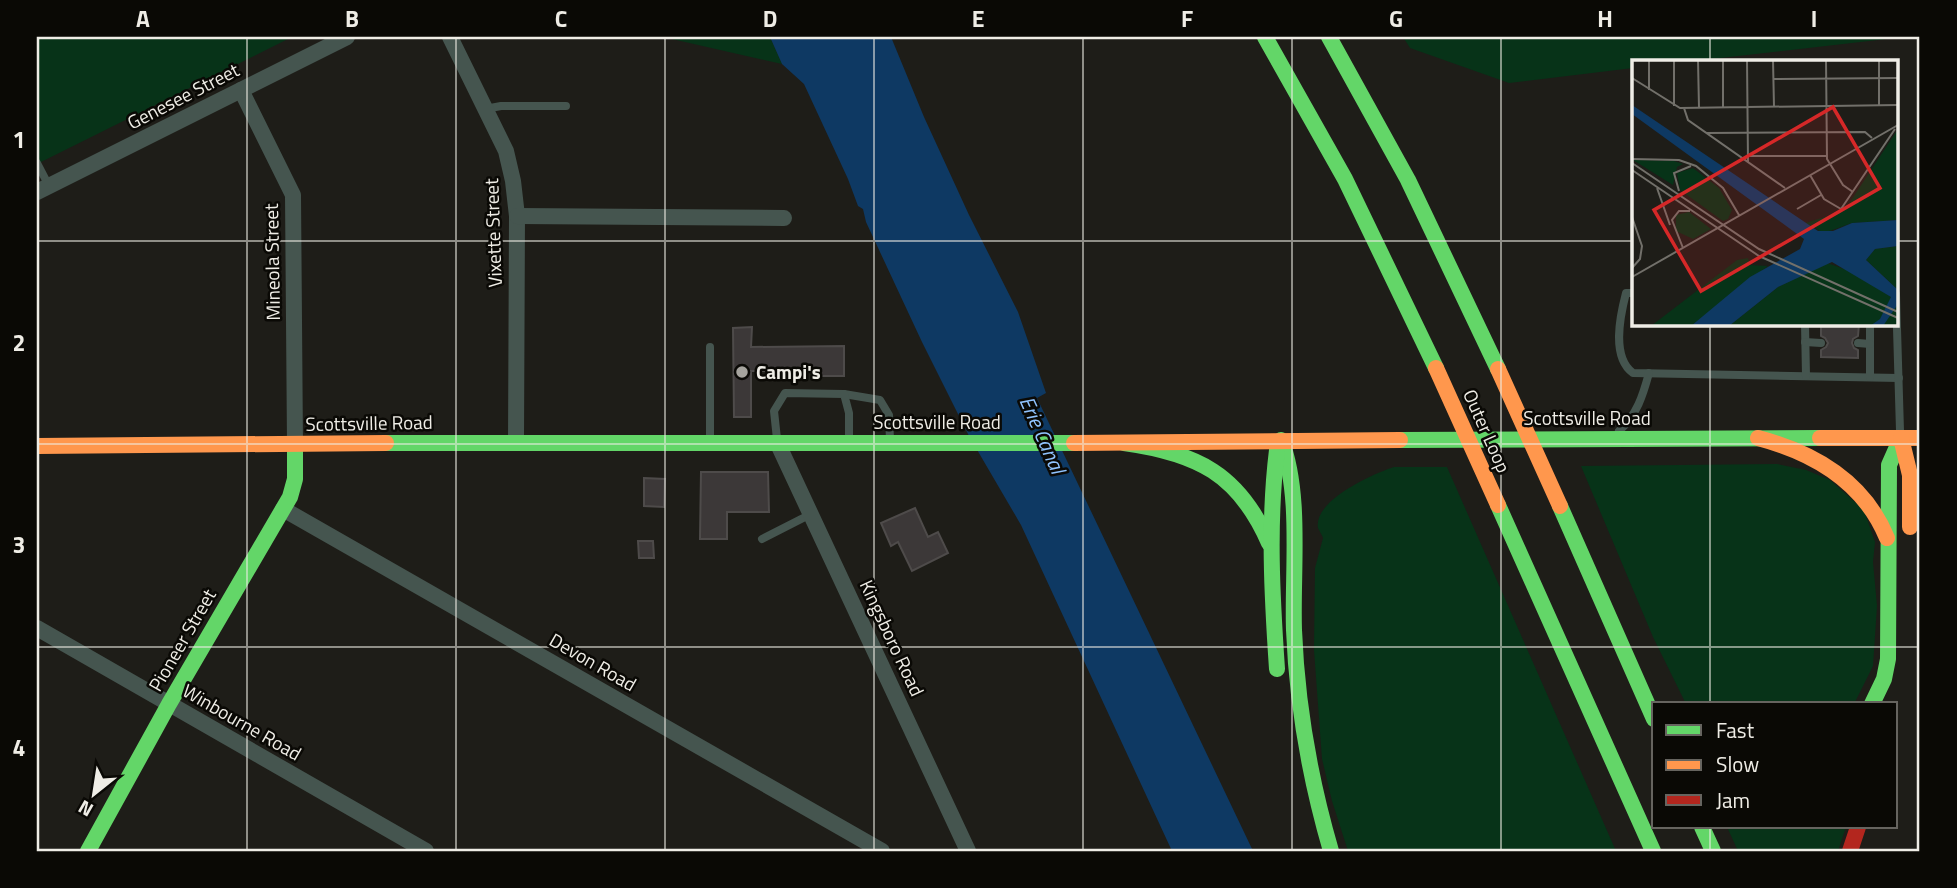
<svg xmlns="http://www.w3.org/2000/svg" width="1957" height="888" font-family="'Titillium Web',sans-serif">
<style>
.green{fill:#073318}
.water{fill:#0e3963}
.building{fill:#3c3838;stroke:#4e4b4a;stroke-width:2}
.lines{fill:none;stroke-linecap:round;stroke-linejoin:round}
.lane{stroke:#45554f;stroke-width:8}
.street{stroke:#45554f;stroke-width:16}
.fast{stroke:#63d668;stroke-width:16}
.slow{stroke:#ff974d;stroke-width:16}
.jam{stroke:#b3261e;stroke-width:16}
.slow-bridge{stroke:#ff974d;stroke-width:16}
.grid{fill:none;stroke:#efede6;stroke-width:2;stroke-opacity:0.55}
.poi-dot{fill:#a6a49e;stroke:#0a0905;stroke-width:2.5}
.labels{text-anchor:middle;stroke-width:5;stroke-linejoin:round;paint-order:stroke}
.street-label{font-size:19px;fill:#efede6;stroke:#0a0905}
.poi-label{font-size:19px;font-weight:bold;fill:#efede6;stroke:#0a0905;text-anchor:start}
.water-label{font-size:21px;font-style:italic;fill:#90c3fe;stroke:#0a0905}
.inset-road{fill:none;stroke:#72706a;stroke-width:2}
.view{fill:#d62828;fill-opacity:0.15;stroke:#d62828;stroke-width:3.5}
.inset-edge{fill:none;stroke:#efede6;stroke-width:3.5}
.neatline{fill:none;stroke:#efede6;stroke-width:2.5}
.grid-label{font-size:23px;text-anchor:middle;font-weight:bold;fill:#efede6}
</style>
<rect width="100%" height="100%" fill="#1e1d18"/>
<g class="green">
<path d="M37,37H292L37,164Z"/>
<path d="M663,37H770L782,64Z"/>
<path d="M1403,37H1904L1694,61H1633V68L1509,83L1410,48Z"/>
<path d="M1777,464L1806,470L1830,480L1864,510L1875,542L1873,562L1877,606L1873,666L1854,704H1686L1653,637L1581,466Z"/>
<path d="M1394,467H1447L1616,851H1348L1332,801L1322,759L1314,650L1315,568L1323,538C1323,537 1318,528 1318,528C1313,500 1375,473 1394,467Z"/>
<path d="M1727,827H1846L1838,851H1738Z"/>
</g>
<path class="water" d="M770,37H891L924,117L969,215L1018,312L1046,393L1037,398L1253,851H1172L1021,525L969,436L922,342L866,222L863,209L858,206L848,179L804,84L782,64Z"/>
<g class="building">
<path d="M1821,324H1859L1858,336L1853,339L1852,343L1854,348L1858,350V358L1821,357V350L1826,347L1828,343L1825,338L1821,336Z"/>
<path d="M752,327L751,347L844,346V376H819V371H751V417H734L733,328Z"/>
<path d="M701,472H768L769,512H727V539H700Z"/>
<path d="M644,478L665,479L664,507L644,506Z"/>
<path d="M915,508L928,537L938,532L948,553L912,571L898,542L891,546L881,523Z"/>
<path d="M638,541H653L654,558H639Z"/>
</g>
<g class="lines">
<g class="lane">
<path d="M485,109L501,106H566"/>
<path d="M37,163L49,186"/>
<path d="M1633,293H1626C1620,316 1611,357 1633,373L1899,378"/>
<path d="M1896,294L1900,431"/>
<path d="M1805,324L1806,376"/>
<path d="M1870,324V377"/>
<path d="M1805,342L1821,343"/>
<path d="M1858,343L1870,344"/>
<path d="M844,394L880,400L889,415L890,440"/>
<path d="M1619,431C1637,415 1643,395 1649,373"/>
<path d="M710,439V347"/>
<path d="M777,439L774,411L785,393L844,394L849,413V440"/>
<path d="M762,539L811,514"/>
</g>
<g class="street">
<path d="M450,37L506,151L513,181L517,216L516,442"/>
<path d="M241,90L293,195L295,445"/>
<path d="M37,192L347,37"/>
<path d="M517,216L784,218"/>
<path d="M777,442L968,851"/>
<path d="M283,509L882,851"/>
<path d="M37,628L426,851"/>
</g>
<g class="fast">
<path d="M1265,37L1345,179L1436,368"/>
<path d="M1329,37L1408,180L1498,369"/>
<path d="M1281,440C1302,494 1292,572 1294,630C1297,706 1310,779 1331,851"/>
<path d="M1400,440L1820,438"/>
<path d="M386,443H1074"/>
<path d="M1124,443C1197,453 1239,474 1269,543"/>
<path d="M1277,450C1268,523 1272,596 1277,669"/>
<path d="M1498,505L1653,851"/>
<path d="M1560,506L1654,719"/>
<path d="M1872,704L1884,679L1888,659L1889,465L1901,438"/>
<path d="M1702,827L1713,851"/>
<path d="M88,851L169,704L290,497L295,479V445"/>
</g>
<g class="slow">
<path d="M1758,438C1815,453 1864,482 1887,538"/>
<path d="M1820,438H1920"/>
<path d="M1901,438L1910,475V527"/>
<path d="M1074,443L1400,440"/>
<path d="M37,446L386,443"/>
</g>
<path class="jam" d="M1850,851L1858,827"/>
<g class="slow-bridge">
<path d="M1436,368L1498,505"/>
<path d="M1498,369L1560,506"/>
</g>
</g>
<path class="grid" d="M247,37V851M456,37V851M665,37V851M874,37V851M1083,37V851M1292,37V851M1501,37V851M1710,37V61M37,241H1633M1896,241H1920M1710,324V704M37,444H1920M37,647H1920M1710,827V851"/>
<circle class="poi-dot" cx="742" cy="372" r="7"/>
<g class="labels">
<g class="street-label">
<text transform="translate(183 96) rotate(-27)" y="7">Genesee Street</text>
<text transform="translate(493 233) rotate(-92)" y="7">Vixette Street</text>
<text transform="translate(272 262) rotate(-91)" y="7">Mineola Street</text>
<text x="1587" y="425">Scottsville Road</text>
<text x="937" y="429">Scottsville Road</text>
<text transform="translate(369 423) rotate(-1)" y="7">Scottsville Road</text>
<text transform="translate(1487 431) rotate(66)" y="7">Outer Loop</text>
<text transform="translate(892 638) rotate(65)" y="7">Kingsboro Road</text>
<text transform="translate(182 640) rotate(-60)" y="7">Pioneer Street</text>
<text transform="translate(593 662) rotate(30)" y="7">Devon Road</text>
<text transform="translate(242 722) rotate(30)" y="7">Winbourne Road</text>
</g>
<g class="poi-label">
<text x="756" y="379">Campi's</text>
</g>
<g class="water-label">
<text transform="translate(1042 435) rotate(66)" y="7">Erie Canal</text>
</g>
</g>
<g transform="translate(1632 60)">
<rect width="266" height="266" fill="#1e1d18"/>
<path d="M266,69V160L220,163L192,173L173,163L212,151ZM1,100L42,101L51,104L45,107L41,125ZM61,108L87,128L100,150L96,159L91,161L48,130L45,113ZM57,152L79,169L61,179L44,171V155ZM266,186V230L234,200L243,189ZM116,198L118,205L136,206L59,266H19L105,200ZM195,203L221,212L259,237L266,243V266H97L146,227Z" fill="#073318"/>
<path d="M0,45L186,171H201L220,163L266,160V186L243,189L234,200L266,230V244L251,266H238L248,259L259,237L200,202L146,227L97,266H59L118,217L168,189L172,179L0,54Z" fill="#0e3963"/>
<path class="inset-road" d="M17,0V30M42,0V46M66,0L67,48M91,0V48M115,0L116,102M141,0L142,47M194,0L195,99L211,125L221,132M247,0V45M0,18L48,48L266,45M142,19L266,18M52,48L56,60L153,128M74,73L233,72L240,78M115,96H195M0,99L47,100L64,106L91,128L107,155M0,103L127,189L266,252M0,110L127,196L266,258M178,115L192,139L209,149L263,69M25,128L38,165M47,131L42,113L59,106M165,149L189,135M0,157L10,186L8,199L0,208M51,188L40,160L47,151H58M0,217L266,65"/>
<path class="view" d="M201,47L248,128L69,231L22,150Z"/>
<rect width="266" height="266" class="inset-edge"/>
</g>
<rect width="1957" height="888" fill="none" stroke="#0a0905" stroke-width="77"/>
<rect x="1652" y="702" width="245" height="126" fill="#0a0905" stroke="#66645f" stroke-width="2"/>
<rect x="1666" y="725" width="35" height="10" fill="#63d668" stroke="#66645f" stroke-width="2"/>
<text x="1716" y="738" font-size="21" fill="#efede6">Fast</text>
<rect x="1666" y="760" width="35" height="10" fill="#ff974d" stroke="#66645f" stroke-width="2"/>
<text x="1716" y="772" font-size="21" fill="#efede6">Slow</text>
<rect x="1666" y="795" width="35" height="10" fill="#b3261e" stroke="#66645f" stroke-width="2"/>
<text x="1716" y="808" font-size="21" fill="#efede6">Jam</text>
<g transform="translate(94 794) rotate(210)" stroke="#0a0905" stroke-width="5" paint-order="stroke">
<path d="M0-5L12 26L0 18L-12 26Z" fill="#efede6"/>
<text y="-10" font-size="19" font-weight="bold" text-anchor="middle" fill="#efede6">N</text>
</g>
<rect x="38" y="38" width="1880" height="812" class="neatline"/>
<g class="grid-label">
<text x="143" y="27">A</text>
<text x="352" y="27">B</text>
<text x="561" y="27">C</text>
<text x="770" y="27">D</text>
<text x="978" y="27">E</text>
<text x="1187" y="27">F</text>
<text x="1396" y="27">G</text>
<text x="1605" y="27">H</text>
<text x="1814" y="27">I</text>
<text x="19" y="148">1</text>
<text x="19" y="351">2</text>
<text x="19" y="553">3</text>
<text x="19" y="756">4</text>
</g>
</svg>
